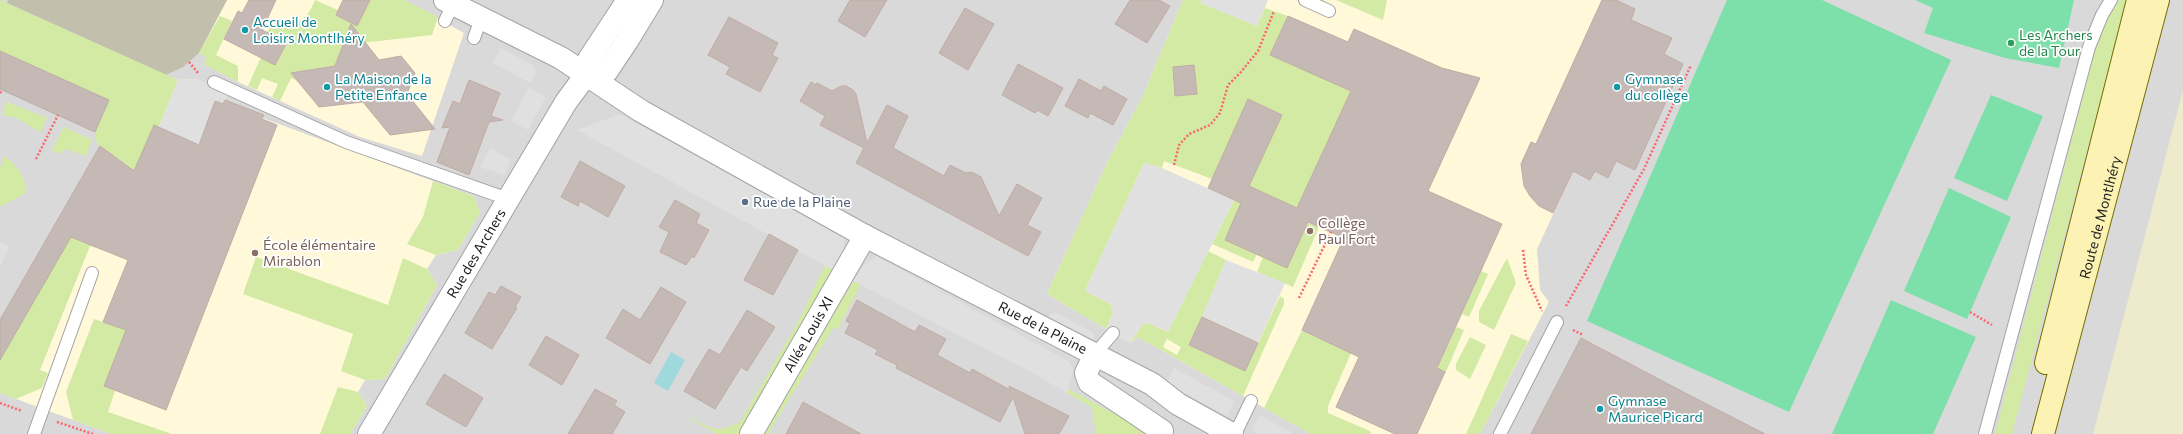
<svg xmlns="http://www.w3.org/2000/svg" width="2183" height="434" font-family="Commissioner,sans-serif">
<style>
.residential{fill:#dad9d9}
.education{fill:#fff9d9}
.construction{fill:#c2bfad}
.farmland{fill:#eeeacc}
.grass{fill:#d3eaa5;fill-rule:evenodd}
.pitch{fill:#7ddfa9}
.parking{fill:#e0e0e0}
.water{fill:#a0d9dd}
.building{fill:#c5b9b5;stroke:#c0aba4}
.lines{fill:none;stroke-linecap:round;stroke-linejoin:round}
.lane-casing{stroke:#a3a3a3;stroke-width:14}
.street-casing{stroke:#a3a3a3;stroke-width:24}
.secondary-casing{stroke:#746d02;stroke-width:24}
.path{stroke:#fc646e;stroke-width:2.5;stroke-dasharray:2 2;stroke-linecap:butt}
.lane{stroke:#fff;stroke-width:12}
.street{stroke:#fff;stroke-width:22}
.secondary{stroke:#fbf2b3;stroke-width:22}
.culture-dot{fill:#0f9aa8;stroke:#fff;stroke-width:1.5}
.leisure-dot{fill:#2e9e5b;stroke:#fff;stroke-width:1.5}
.service-dot{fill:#5c6f8a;stroke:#fff;stroke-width:1.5}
.education-dot{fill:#8d6e63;stroke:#fff;stroke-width:1.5}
.labels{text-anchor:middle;stroke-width:3.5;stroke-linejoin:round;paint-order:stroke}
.culture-label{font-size:14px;fill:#0d838f;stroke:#fff;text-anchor:start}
.leisure-label{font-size:14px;fill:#27864d;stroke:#fff;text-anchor:start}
.service-label{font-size:14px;fill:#4e5e75;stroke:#fff;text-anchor:start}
.street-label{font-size:14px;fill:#1c1c1c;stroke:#fff}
.education-label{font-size:14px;fill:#785e54;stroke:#fff;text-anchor:start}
</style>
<rect width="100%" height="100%" fill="#eee8e1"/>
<rect class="residential" x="0" y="0" width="2183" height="434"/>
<g class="education">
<path d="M227,0H404L464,33L422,156L360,137L238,82L204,64L207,57L199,53Z"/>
<path d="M1183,0H1602L1536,144L1577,163L1537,249L1540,290L1549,302L1480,434H1311L1138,337L1130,343L1047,294L1108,161L1142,98Z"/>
<path d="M166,75L178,80L195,79L228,94L225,100L233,107L473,196L480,212L458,250L436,255L427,269L437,285L385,379L365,380L358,392L367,406L350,434H111L0,393Z"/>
</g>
<path class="construction" d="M8,0H227L199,53L183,67L166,75L7,3Z"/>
<path class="farmland" d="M2183,90V434H2093Z"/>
<g class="grass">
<path d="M0,0L178,80L159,127L154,125L103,250L90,246L40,370L48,373L42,388L16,399L0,393V360L117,158L97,145L95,132L109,100L0,51Z"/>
<path d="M315,0L338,10L336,15L357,26L368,4L360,0H404L438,17L432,35L343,45L335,66L313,69L307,85L291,78L280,101L272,97L278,84L262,78L257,90L248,86L262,55L277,62L287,42L267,32L272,24C295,26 306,23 315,0Z"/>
<path d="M1183,0H1202L1201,3L1257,26L1265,8L1288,16L1270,55L1351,91L1297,208L1249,186L1282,115L1248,99L1212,179L1164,161L1162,168L1144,163L1085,291L1111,304L1113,313L1106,329L1047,294L1108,161L1142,98ZM1194,65L1197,94L1175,96L1173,67Z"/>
<path d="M1336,0H1387L1383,20Z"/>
<path d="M2119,0H2127L2012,434H1995L2096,47L2106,20Z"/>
<path d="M220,16L232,21L216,55L238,66V82L204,64L207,57L199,53Z"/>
<path d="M7,102L47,118L40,132L17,118L2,115Z"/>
<path d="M64,127L92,140L86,156L67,149L58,154L52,150Z"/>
<path d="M3,155C16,164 26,176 26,193L0,207V167H2Z"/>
<path d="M433,181L473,196L480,212L458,250L436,255L407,244L423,217Z"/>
<path d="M1234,200L1242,203L1225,239L1257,254L1253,262L1212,244Z"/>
<path d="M1308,223L1319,227L1293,287L1257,272L1263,257L1287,267Z"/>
<path d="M1208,251L1226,260L1190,346L1245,371L1280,296L1284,299V304L1243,396L1138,337L1130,343L1142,325L1149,323L1168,332ZM1167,339L1181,347L1177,355L1163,347Z"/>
<path d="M256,257L388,305L403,258L427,269L437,285L385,379L365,380L341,371L353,334L243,294Z"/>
<path d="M1507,258L1516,283L1494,330L1479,322V311Z"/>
<path d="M825,265L835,271L739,434H717L689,418L690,417C712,429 716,434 740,422L799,320Z"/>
<path d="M1481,271L1488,274L1469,317L1462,314Z"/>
<path d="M853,281L861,284L838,329L833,328L768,434H761Z"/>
<path d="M94,319L126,330L104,386L115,391L108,412L172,434H111L73,420L66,392Z"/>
<path d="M1456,327L1464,330L1445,374L1437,369Z"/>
<path d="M1302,330L1351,353L1328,406V413L1370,431L1371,434H1311L1264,408Z"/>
<path d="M1511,334L1528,341L1480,434H1466Z"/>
<path d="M1470,337L1486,345L1470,379L1456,370V364Z"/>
<path d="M338,387L358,392L367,406L350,434H320Z"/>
<path d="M1068,389L1141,428L1143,434H1096L1092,407L1067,393Z"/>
</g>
<g class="pitch">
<path d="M1727,0H1822L1951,60L1789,412L1587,321Z"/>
<path d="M1915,0H2074L2059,68L2005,58L1924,33L1933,8Z"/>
<path d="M1991,95L2043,116L2007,201L1954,178Z"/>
<path d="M1949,188L2011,217L1967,319L1904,291Z"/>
<path d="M1891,300L1976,337L1933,434H1832Z"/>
</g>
<g class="parking">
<path d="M1202,0H1268L1257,26L1200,3Z"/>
<path d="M500,48L533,65L536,72L530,83L493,63Z"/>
<path d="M195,79L228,94L223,104L215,101L170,223L173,133L159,127L178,80Z"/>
<path d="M529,87L546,97L528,130L511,121Z"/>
<path d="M620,114L844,238V255L835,271L577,130Z"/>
<path d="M490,148L511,160L504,175L480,167Z"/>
<path d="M1144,163L1162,168L1234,200L1168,332L1149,323L1142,325L1130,343L1106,329L1113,313L1111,304L1085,291Z"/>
<path d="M0,242L10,247L0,266Z"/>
<path d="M876,256L1064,359L1070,363L1073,370L1067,393L1027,370L853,281L864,265Z"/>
<path d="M1226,260L1285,283L1258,343L1202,317Z"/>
<path d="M1055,312L1095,334L1091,342L1047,317Z"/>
<path d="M1174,368L1234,401L1227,416L1166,383Z"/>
<path d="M1260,415L1294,434H1259L1252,430Z"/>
</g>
<path class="water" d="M671,352L685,360L668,391L654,383Z"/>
<g class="building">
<path d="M249,0H276L262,30L287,42L275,65L224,39L238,11L242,13Z"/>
<path d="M343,0H370L357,26L336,15Z"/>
<path d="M850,0H887L865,37L838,21Z"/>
<path d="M1130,0H1159L1170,6L1147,43L1115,24Z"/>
<path d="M1602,0H1616L1635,9L1631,20L1672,38L1664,54L1683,64L1635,170L1616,161L1608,178L1595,171L1590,180L1573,171L1553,213L1539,206L1530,196L1524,186L1521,164L1531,142L1536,144Z"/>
<path d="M965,8L994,24L968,70L939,53Z"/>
<path d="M1288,16L1348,42L1354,29L1442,68L1480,78L1428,191L1502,224L1437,368L1445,372L1417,434H1395L1336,407L1359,357L1302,330L1344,238L1308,222L1287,268L1225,240L1241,203L1208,188L1248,99L1282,115L1249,186L1297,208L1351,91L1270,55Z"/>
<path d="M729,17L778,43L772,55L778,58L760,92L726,74L730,67L708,55Z"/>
<path d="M351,24L379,60L401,56L415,73L407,94L435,129L390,135L363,102L319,107L291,73L335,66Z"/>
<path d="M0,51L109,100L95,132L0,89Z"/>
<path d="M1018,64L1063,88L1048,116L1037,110L1035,113L1002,95Z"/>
<path d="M1194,65L1197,94L1175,96L1173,67Z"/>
<path d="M1079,79L1101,91L1104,86L1127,99L1113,125L1090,113L1088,118L1065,106Z"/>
<path d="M469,80L500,93L491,116L503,120L489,122L469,175L437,162L450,127L442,128L453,101L460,104Z"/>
<path d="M811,82L816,85L817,83L832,91L841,86H846L853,90L856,94L867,143L887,105L908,116L893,148L944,176L950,165L966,173L972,172L981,177L999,216L1017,184L1042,198L1027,225L1041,232L1028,256L856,163L864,148L820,125L825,116L800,101Z"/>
<path d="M225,100L264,115L262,119L277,125L166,410L104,386L126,330L103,322L128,260L71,237L0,360V320L100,146L134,171L154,125L199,145L215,101L223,104Z"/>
<path d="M580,161L625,186L608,217L580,201L578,206L561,197Z"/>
<path d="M675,200L700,214L696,223L709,230L694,258L692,256L686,265L660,252L669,232L659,227Z"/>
<path d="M769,234L798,250L773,295L744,280Z"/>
<path d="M501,286L521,297L515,307L517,308L492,349L465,333L489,292L495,295Z"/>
<path d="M661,287L686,302L650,364L606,338L623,309L640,320Z"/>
<path d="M857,300L915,332L919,325L946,339L937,355L970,373L972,369L1010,390L1009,386L1069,416L1059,434H1025L1013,397L1000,422L896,368L897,365L875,354L878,350L845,333L850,323L846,321Z"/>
<path d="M747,310L775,327L747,371L741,367L715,409L684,391L709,349L720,355Z"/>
<path d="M1202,317L1258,343L1245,371L1189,345Z"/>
<path d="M546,336L579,355L562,385L529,365Z"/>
<path d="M1581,338L1689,395L1765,434H1531Z"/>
<path d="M444,374L483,398L466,427L426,404Z"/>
<path d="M595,389L617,401L614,405L625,412L612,434H568Z"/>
<path d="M803,402L861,434H786Z"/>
</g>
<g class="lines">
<g class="lane-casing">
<g id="lane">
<path d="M1305,0L1329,11"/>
<path d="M445,21L453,4"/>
<path d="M474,38L481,19"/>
<path d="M214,82L346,142L508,199"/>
<path d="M1095,354L1113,333"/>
<path d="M34,434L92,273"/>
<path d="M1235,434L1251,401"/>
<path d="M1500,434L1557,322"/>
<path d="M1985,434L2089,47L2102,15L2111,0"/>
</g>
</g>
<g class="street-casing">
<g id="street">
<path id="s1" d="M445,0L561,58L641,111L865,236L1152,384L1178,404L1232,434"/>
<path d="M586,75L607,71L627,41L652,0"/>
<path d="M1095,354L1086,373L1089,382L1162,431"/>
<path id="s2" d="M369,434L566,102L586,75L589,59L628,0"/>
<path id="s3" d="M751,434L865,236"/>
</g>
</g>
<g class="secondary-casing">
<g id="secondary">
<path d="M2046,363L2138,0"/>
<path id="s4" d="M2043,434L2158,0"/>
</g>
</g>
<g class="path">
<path d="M189,62L198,73"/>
<path d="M0,93L2,90"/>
<path d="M36,159L58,115"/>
<path d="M1174,165L1179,145L1189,134L1210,125L1220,113L1228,85L1240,73L1258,51L1274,11"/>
<path d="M1523,250L1526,275L1542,311"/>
<path d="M1299,298L1331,232"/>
<path d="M1566,306L1644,169L1691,65"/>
<path d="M1970,312L1992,325"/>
<path d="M1573,330L1583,335"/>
<path d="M0,403L22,411"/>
<path d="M57,422L93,434"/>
</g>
<use href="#lane" class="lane"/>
<use href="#street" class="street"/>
<use href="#secondary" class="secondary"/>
</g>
<g class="culture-dot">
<circle cx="245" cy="30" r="4"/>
<circle cx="327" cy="87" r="4"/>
<circle cx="1617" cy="87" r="4"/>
<circle cx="1600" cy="409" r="4"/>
</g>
<circle class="leisure-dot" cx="2011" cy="43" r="4"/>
<circle class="service-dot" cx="745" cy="202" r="4"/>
<g class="education-dot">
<circle cx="1310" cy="231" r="4"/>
<circle cx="255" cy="253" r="4"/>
</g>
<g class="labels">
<g class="culture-label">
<text x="253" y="27">Accueil de<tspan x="253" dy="16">Loisirs Montlhéry</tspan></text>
<text x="335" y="84">La Maison de la<tspan x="335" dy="16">Petite Enfance</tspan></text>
<text x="1625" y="84">Gymnase<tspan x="1625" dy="16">du collège</tspan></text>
<text x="1608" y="406">Gymnase<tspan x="1608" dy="16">Maurice Picard</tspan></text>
</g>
<g class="leisure-label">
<text x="2019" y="40">Les Archers<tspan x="2019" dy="16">de la Tour</tspan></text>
</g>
<g class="service-label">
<text x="753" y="207">Rue de la Plaine</text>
</g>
<g class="street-label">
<text dy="5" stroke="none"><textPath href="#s4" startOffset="224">Route de Montlhéry</textPath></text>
<text dy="5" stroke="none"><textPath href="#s2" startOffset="210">Rue des Archers</textPath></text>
<text dy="5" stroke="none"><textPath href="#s1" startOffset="682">Rue de la Plaine</textPath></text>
<text dy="5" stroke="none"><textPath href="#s3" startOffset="115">Allée Louis XI</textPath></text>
</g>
<g class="education-label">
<text x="1318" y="228">Collège<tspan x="1318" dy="16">Paul Fort</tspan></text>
<text x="263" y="250">École élémentaire<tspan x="263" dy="16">Mirablon</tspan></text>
</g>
</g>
</svg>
